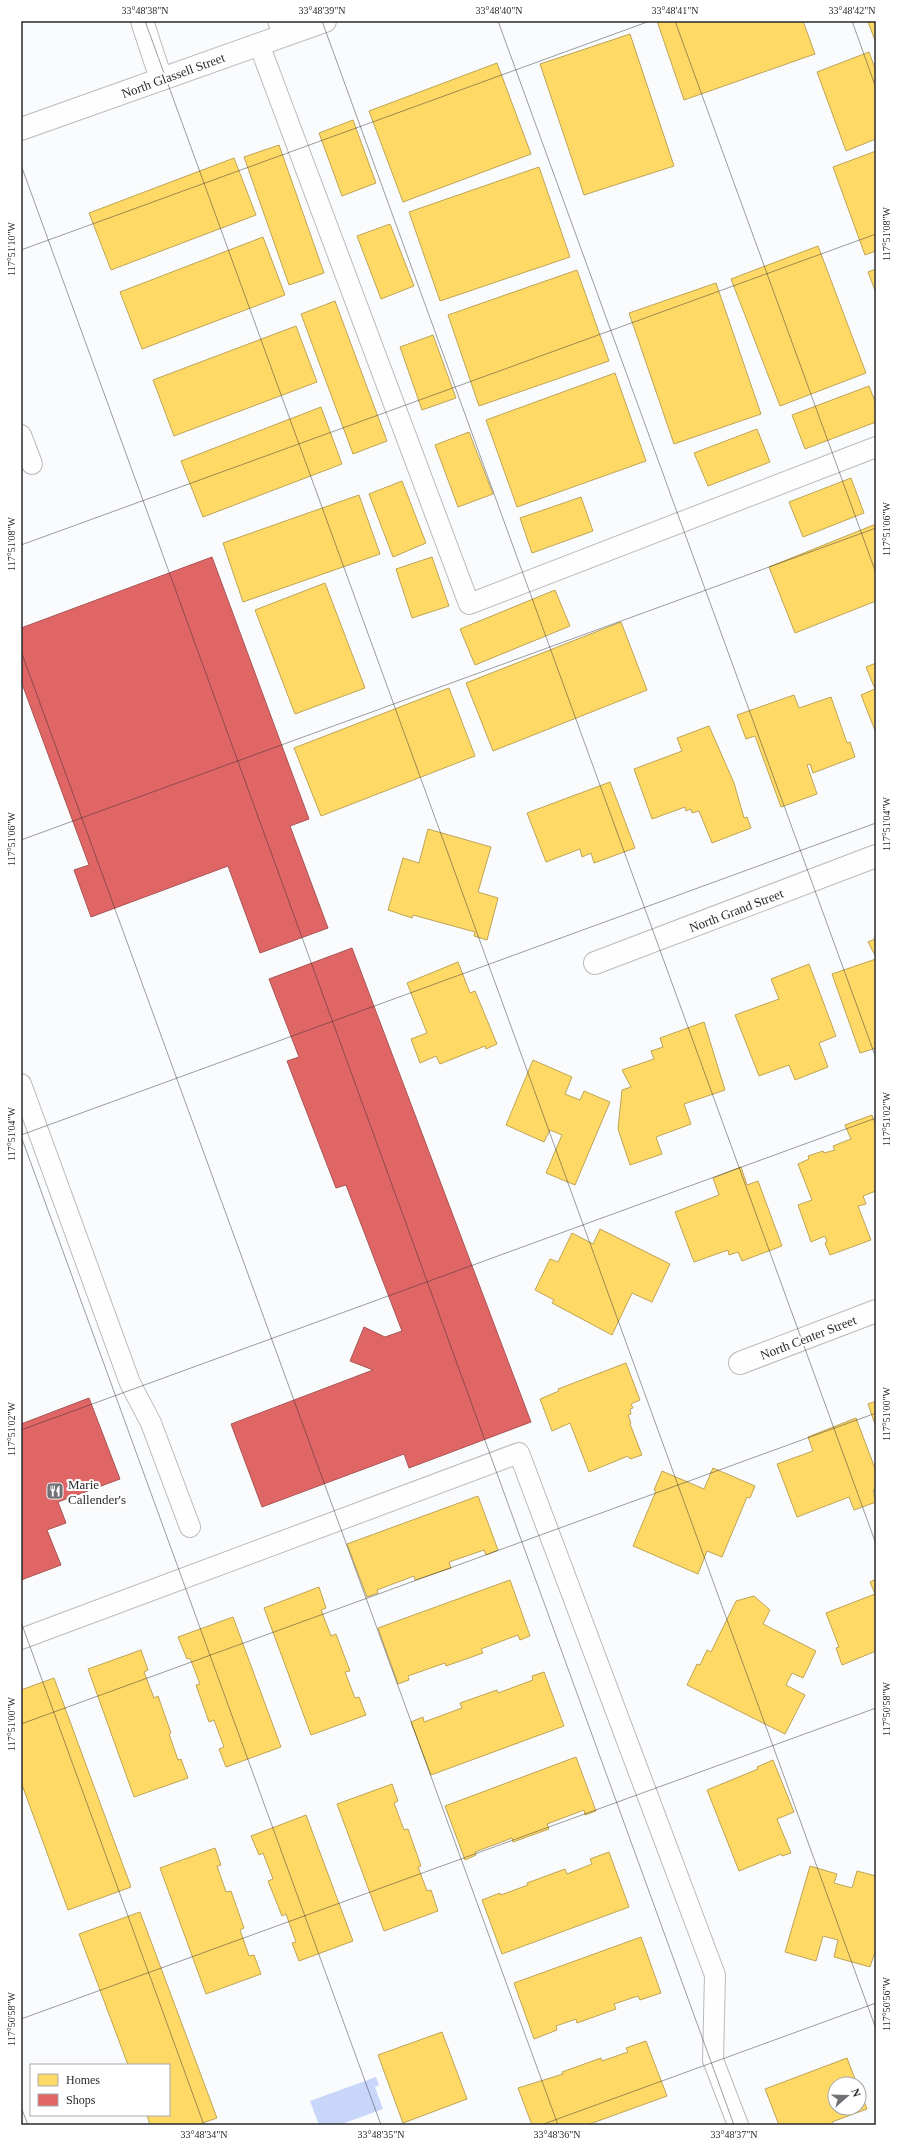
<svg xmlns="http://www.w3.org/2000/svg" width="897" height="2146" font-family="Georgia,serif">
<style>
.water{fill:#c8d6fa}
.homes{fill:#ffd966;stroke:#bea455}
.shops{fill:#e06666;stroke:#a95455}
.lines{fill:none;stroke-linecap:round;stroke-linejoin:round}
.service-casing{stroke:#b9babc;stroke-width:22}
.minor-casing{stroke:#b9babc;stroke-width:24}
.secondary-casing{stroke:#b9babc;stroke-width:24}
.service{stroke:#fefeff;stroke-width:20}
.minor{stroke:#fefeff;stroke-width:22}
.secondary{stroke:#fefeff;stroke-width:22}
.ticks{fill:none;stroke:#28292d;stroke-width:1;stroke-opacity:0.45}
.labels{text-anchor:middle;stroke-width:4;stroke-linejoin:round;paint-order:stroke}
.street-label{font-size:13px;fill:#28292d;stroke:#fff}
.poi-label{font-size:13px;fill:#28292d;stroke:#fff;text-anchor:start}
.neatline{fill:none;stroke:#28292d;stroke-width:1.5}
.ticks-label{font-size:10px;text-anchor:middle;fill:#28292d}
</style>
<rect width="100%" height="100%" fill="#fafbfd"/>
<path class="water" d="M376,2077L379,2085L375,2087L383,2109L339,2125H319L310,2101Z"/>
<g class="homes">
<path d="M657,21H803L815,54L684,100Z"/>
<path d="M876,21V43L868,22Z"/>
<path d="M630,34L674,166L584,195L540,64Z"/>
<path d="M869,52L876,71V139L846,151L817,72Z"/>
<path d="M497,63L531,154L403,202L369,111Z"/>
<path d="M353,120L376,183L342,196L319,133Z"/>
<path d="M279,145L324,273L289,285L244,157Z"/>
<path d="M876,151V251L865,255L833,167Z"/>
<path d="M234,158L256,215L111,270L89,213Z"/>
<path d="M539,167L570,257L440,301L409,212Z"/>
<path d="M390,224L414,286L381,299L357,236Z"/>
<path d="M263,237L285,295L142,349L120,292Z"/>
<path d="M818,246L866,373L780,406L731,279Z"/>
<path d="M876,269V293L868,272Z"/>
<path d="M577,270L609,361L479,406L448,315Z"/>
<path d="M716,283L761,414L674,444L629,313Z"/>
<path d="M335,301L387,441L353,454L301,314Z"/>
<path d="M296,326L317,382L174,436L153,380Z"/>
<path d="M433,335L456,398L422,410L400,347Z"/>
<path d="M615,373L646,461L517,507L486,420Z"/>
<path d="M869,386L876,404V422L805,449L792,415Z"/>
<path d="M321,407L342,464L203,517L181,461Z"/>
<path d="M757,429L770,462L708,486L694,453Z"/>
<path d="M469,432L493,494L458,507L435,445Z"/>
<path d="M851,478L864,513L803,537L789,502Z"/>
<path d="M402,481L426,543L393,557L369,494Z"/>
<path d="M359,495L380,554L243,602L223,543Z"/>
<path d="M581,497L593,531L532,553L520,518Z"/>
<path d="M876,524V601L795,633L769,567Z"/>
<path d="M432,557L449,606L412,618L396,569Z"/>
<path d="M325,583L365,688L295,714L255,610Z"/>
<path d="M555,590L570,626L475,665L460,629Z"/>
<path d="M621,622L647,690L493,751L466,683Z"/>
<path d="M876,663V733L861,695L875,689L866,667Z"/>
<path d="M449,688L475,756L321,816L294,748Z"/>
<path d="M794,695L799,708L831,697L847,743L850,742L855,757L813,773L810,764L807,765L817,794L781,807L755,736L746,739L737,715Z"/>
<path d="M709,726L734,783L744,818L747,817L751,828L712,843L699,811L692,813L691,809L686,811L685,807L652,819L634,769L682,751L677,738Z"/>
<path d="M610,782L635,848L594,863L591,853L582,857L580,849L546,862L527,813Z"/>
<path d="M428,829L491,847L478,892L498,898L487,940L474,936L475,932L413,915L412,918L388,910L403,858L419,863Z"/>
<path d="M876,936V957L868,942L875,939L874,937Z"/>
<path d="M876,959V1048L860,1053L832,974Z"/>
<path d="M458,962L470,993L475,991L497,1044L486,1049L485,1046L440,1064L436,1056L420,1063L411,1039L427,1033L407,983Z"/>
<path d="M809,964L836,1036L819,1043L828,1067L795,1080L789,1065L759,1076L735,1015L779,999L771,979Z"/>
<path d="M704,1022L725,1090L684,1104L691,1124L656,1137L662,1154L630,1165L618,1129L622,1090L631,1087L622,1070L654,1059L651,1051L663,1047L660,1038Z"/>
<path d="M533,1060L572,1077L565,1094L580,1100L584,1091L610,1102L575,1185L546,1173L562,1135L550,1130L544,1142L506,1125Z"/>
<path d="M872,1115L876,1127V1191L863,1196L866,1204L858,1206L871,1240L830,1255L825,1243L827,1242L825,1236L811,1242L798,1205L812,1200L798,1164L809,1159L808,1156L823,1151L824,1153L835,1150L833,1146L851,1139L845,1125Z"/>
<path d="M741,1167L747,1185L758,1181L782,1246L742,1261L738,1252L729,1255L728,1250L694,1262L675,1212L719,1195L713,1178Z"/>
<path d="M600,1229L670,1264L652,1302L632,1293L612,1335L552,1303L554,1300L535,1290L550,1259L558,1262L572,1233L593,1244Z"/>
<path d="M626,1363L640,1400L631,1404L633,1408L630,1409L631,1414L628,1415L631,1423L630,1424L642,1455L630,1459L628,1456L589,1472L570,1423L552,1431L540,1399L559,1391L558,1389Z"/>
<path d="M876,1401V1427L868,1404Z"/>
<path d="M856,1418L876,1471V1489L873,1490L876,1502L854,1510L849,1497L797,1517L777,1464L813,1451L808,1437Z"/>
<path d="M713,1468L755,1486L750,1498L747,1497L722,1557L707,1551L698,1574L633,1546L656,1491L654,1490L662,1471L704,1489Z"/>
<path d="M478,1496L498,1550L486,1555L484,1550L449,1562L451,1568L415,1580L414,1576L377,1590L378,1593L367,1597L347,1544Z"/>
<path d="M876,1579V1651L842,1665L836,1648L839,1647L826,1613L875,1594L870,1582Z"/>
<path d="M510,1580L530,1636L520,1640L518,1635L481,1649L483,1653L446,1666L445,1663L408,1676L409,1680L398,1684L378,1628Z"/>
<path d="M319,1587L326,1608L321,1610L331,1636L336,1634L350,1671L345,1672L355,1698L359,1697L366,1715L311,1735L264,1608Z"/>
<path d="M754,1596L770,1610L763,1624L816,1651L803,1678L792,1673L786,1685L805,1695L785,1734L687,1685L697,1664L700,1665L707,1650L711,1652L736,1601Z"/>
<path d="M233,1617L281,1747L226,1767L219,1749L224,1747L214,1720L209,1722L196,1685L200,1684L190,1658L187,1659L178,1637Z"/>
<path d="M141,1650L148,1670L144,1672L154,1698L158,1696L171,1733L169,1734L178,1760L181,1759L188,1778L134,1797L88,1669Z"/>
<path d="M544,1672L564,1726L431,1775L411,1722L423,1717L424,1722L462,1708L460,1703L497,1690L498,1693L533,1680L532,1676Z"/>
<path d="M54,1678L131,1887L68,1910L21,1782V1690Z"/>
<path d="M576,1757L596,1811L585,1815L584,1810L547,1824L549,1829L513,1842L512,1838L475,1852L476,1855L465,1860L445,1806Z"/>
<path d="M773,1760L794,1812L777,1819L791,1853L782,1856L781,1854L739,1871L707,1790L758,1769L757,1767Z"/>
<path d="M392,1784L398,1801L394,1803L404,1830L408,1829L421,1866L418,1867L427,1891L431,1890L438,1911L384,1931L337,1804Z"/>
<path d="M306,1815L353,1941L299,1961L292,1943L296,1942L286,1914L282,1916L268,1881L273,1879L263,1853L259,1855L251,1836Z"/>
<path d="M215,1848L221,1865L217,1866L226,1892L231,1891L244,1928L240,1930L249,1956L254,1955L261,1974L206,1994L160,1868Z"/>
<path d="M609,1852L629,1907L502,1954L482,1900L500,1893L501,1895L528,1885L527,1883L565,1869L567,1874L592,1864L590,1859Z"/>
<path d="M810,1866L837,1874L834,1883L852,1888L857,1871L876,1876V1949L870,1967L834,1957L838,1940L823,1936L816,1961L785,1952Z"/>
<path d="M140,1912L217,2118L197,2125H150L147,2115H169V2065H128L79,1934Z"/>
<path d="M641,1937L661,1993L640,2000L638,1996L614,2004L616,2009L577,2023L576,2019L556,2026L557,2030L534,2039L514,1983Z"/>
<path d="M442,2032L467,2099L403,2123L378,2055Z"/>
<path d="M646,2041L667,2096L587,2125H532L518,2088L563,2074L562,2072L601,2058L602,2061L628,2052L626,2048Z"/>
<path d="M847,2058L857,2084H835V2108H859V2088L867,2109L832,2122L833,2125H779L765,2089Z"/>
</g>
<g class="shops">
<path d="M212,557L309,819L290,826L328,928L260,953L228,866L91,917L74,870L89,865L21,681V628Z"/>
<path d="M352,948L531,1422L409,1468L404,1454L262,1507L231,1424L373,1370L350,1361L364,1327L385,1337L402,1331L346,1185L336,1188L287,1061L299,1057L269,979Z"/>
<path d="M89,1398L120,1479L58,1502L66,1523L47,1530L61,1565L21,1580V1424Z"/>
</g>
<g class="lines">
<g class="service-casing">
<g id="service">
<path d="M278,21L284,36"/>
<path d="M259,44L469,604L876,447"/>
<path d="M21,435L32,464"/>
<path d="M21,1084L130,1383L151,1423L190,1527"/>
<path d="M21,1639L519,1453L715,1975L713,2060L738,2125"/>
</g>
</g>
<g class="minor-casing">
<g id="minor">
<path d="M142,21L161,79"/>
<path d="M595,963L876,856"/>
<path d="M740,1363L876,1311"/>
</g>
</g>
<g class="secondary-casing">
<path id="secondary" d="M21,129L325,21"/>
</g>
<use href="#service" class="service"/>
<use href="#minor" class="minor"/>
<use href="#secondary" class="secondary"/>
</g>
<path class="ticks" d="M145,21L876,2029M322,21L876,1544M498,21L876,1058M675,21L876,573M852,21L876,88M21,165L734,2125M21,250L650,21M21,545L876,234M21,651L558,2125M21,840L876,528M21,1135L876,823M21,1136L381,2125M21,1430L876,1118M21,1622L204,2125M21,1724L876,1413M21,2019L876,1708M21,2107L28,2125M541,2125L876,2003"/>
<defs>
<g id="restaurant-square" transform="scale(0.9)"><rect x="-9" y="-9" width="18" height="18" rx="4" fill="#727276" stroke="#fff"/><path d="M-5-6h1v4h1v-4h1v4h1v-4h1v5L-1.5 .5V6h-2V.5L-5-1ZM5-6V6H3V1.5H1.5Q1.5-4 5-6Z" fill="#fff"/></g>
</defs>
<g fill-rule="evenodd">
<use href="#restaurant-square" x="55" y="1491"/>
</g>
<g class="labels">
<g class="street-label">
<text transform="translate(173 75) rotate(-20)" y="5">North Glassell Street</text>
<text transform="translate(736 910) rotate(-21)" y="5">North Grand Street</text>
<text transform="translate(808 1337) rotate(-21)" y="5">North Center Street</text>
</g>
<g class="poi-label">
<text x="68" y="1489">Marie<tspan x="68" dy="15">Callender's</tspan></text>
</g>
</g>
<rect width="897" height="2146" fill="none" stroke="#ffffff" stroke-width="44"/>
<rect x="30" y="2064" width="140" height="52" fill="#ffffff" stroke="#a9a9ab"/>
<rect x="38" y="2074" width="20" height="12" fill="#ffd966" stroke="#a9a9ab"/>
<text x="66" y="2084" font-size="12" fill="#28292d">Homes</text>
<rect x="38" y="2094" width="20" height="12" fill="#e06666" stroke="#a9a9ab"/>
<text x="66" y="2104" font-size="12" fill="#28292d">Shops</text>
<g transform="translate(847 2096) rotate(70)"><circle r="19" fill="#ffffff" stroke="#a9a9ab"/>
<path d="M0-3L7 15L0 10L-7 15Z" fill="#727276"/>
<text y="-6" font-size="11" font-weight="bold" text-anchor="middle" fill="#28292d">N</text>
</g>
<rect x="22" y="22" width="853" height="2102" class="neatline"/>
<g class="ticks-label">
<text x="145" y="14">33°48'38"N</text>
<text x="322" y="14">33°48'39"N</text>
<text x="499" y="14">33°48'40"N</text>
<text x="675" y="14">33°48'41"N</text>
<text x="852" y="14">33°48'42"N</text>
<text transform="translate(886 234) rotate(-90)" y="4">117°51'08"W</text>
<text transform="translate(11 249) rotate(-90)" y="4">117°51'10"W</text>
<text transform="translate(886 529) rotate(-90)" y="4">117°51'06"W</text>
<text transform="translate(11 544) rotate(-90)" y="4">117°51'08"W</text>
<text transform="translate(886 824) rotate(-90)" y="4">117°51'04"W</text>
<text transform="translate(11 839) rotate(-90)" y="4">117°51'06"W</text>
<text transform="translate(886 1119) rotate(-90)" y="4">117°51'02"W</text>
<text transform="translate(11 1134) rotate(-90)" y="4">117°51'04"W</text>
<text transform="translate(886 1414) rotate(-90)" y="4">117°51'00"W</text>
<text transform="translate(11 1429) rotate(-90)" y="4">117°51'02"W</text>
<text transform="translate(886 1709) rotate(-90)" y="4">117°50'58"W</text>
<text transform="translate(11 1724) rotate(-90)" y="4">117°51'00"W</text>
<text transform="translate(886 2004) rotate(-90)" y="4">117°50'56"W</text>
<text transform="translate(11 2019) rotate(-90)" y="4">117°50'58"W</text>
<text x="204" y="2138">33°48'34"N</text>
<text x="381" y="2138">33°48'35"N</text>
<text x="557" y="2138">33°48'36"N</text>
<text x="734" y="2138">33°48'37"N</text>
</g>
</svg>
